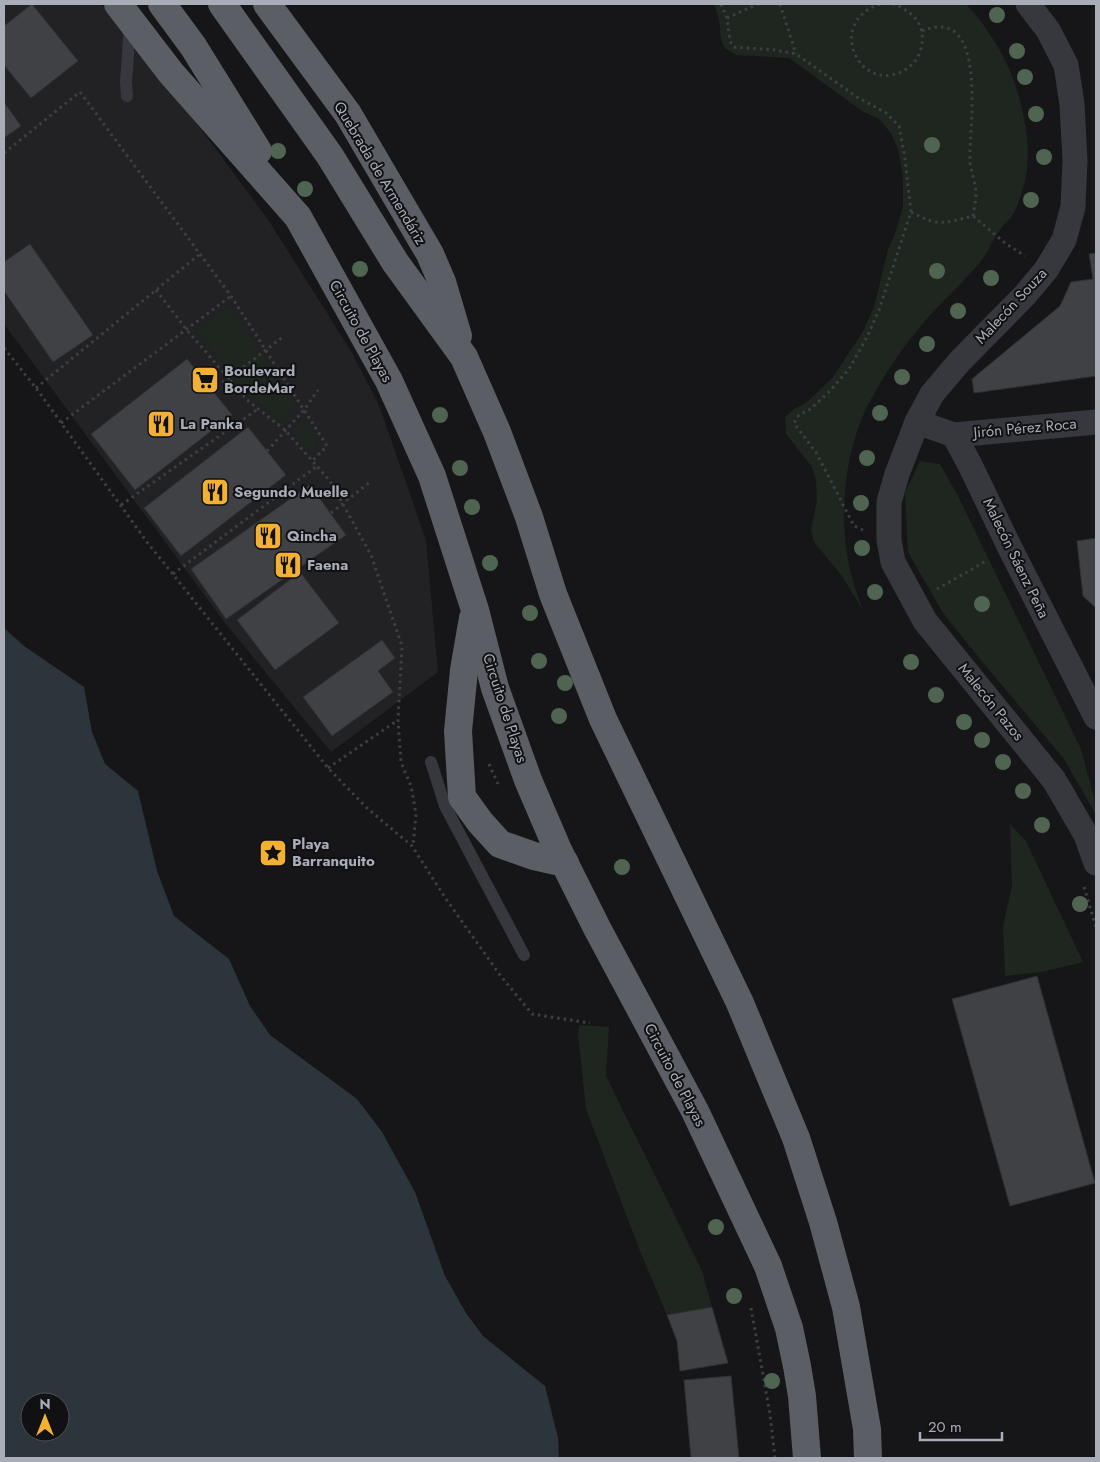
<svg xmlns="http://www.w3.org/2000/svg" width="1100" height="1462" font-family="Jost,sans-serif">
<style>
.built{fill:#222225}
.green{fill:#1e261f}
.water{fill:#2c353c;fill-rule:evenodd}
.building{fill:#404145;stroke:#303034}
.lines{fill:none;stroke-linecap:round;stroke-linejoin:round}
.path{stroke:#3d3f44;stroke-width:3;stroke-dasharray:2.5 4;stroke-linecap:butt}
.service{stroke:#37383d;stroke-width:12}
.minor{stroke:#37383d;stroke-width:25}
.trunk{stroke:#5b5e65;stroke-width:28}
.tree{fill:#506452}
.labels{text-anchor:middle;stroke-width:4;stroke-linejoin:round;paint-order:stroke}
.street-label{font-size:15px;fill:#a8adb8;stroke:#111113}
.poi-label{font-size:15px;font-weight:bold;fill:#a8adb8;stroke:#111113;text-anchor:start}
</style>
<rect width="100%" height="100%" fill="#161618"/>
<path class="built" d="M4,4H101L160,74L267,218L351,351L379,405L426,540L438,672L331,752L225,623L4,324Z"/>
<g class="green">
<path d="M714,4H966C993,33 1014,70 1022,109C1028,134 1031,163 1023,188C1021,196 1017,208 1012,216C1009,220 1005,223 1002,227C993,238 988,254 978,265C963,282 946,298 931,314C906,342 884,374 867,407C844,454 838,519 850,570C853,583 858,596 862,609L842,576L814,542L811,531L817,500L816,480L812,467L786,434L785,417L794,409L807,402L833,377L862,333L874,307L888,249L895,234L903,207V178L898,149L890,132L879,119L862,111L789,58L736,55L725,48L721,40L719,19Z"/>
<path d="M230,306L295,407L281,421L251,397L196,331Z"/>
<path d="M303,420L320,441L310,453L293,433Z"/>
<path d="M920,461L940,464L958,496L1081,749L1096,805V815L1064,759L984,664L943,613L908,552L905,493Z"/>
<path d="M1010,824L1026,841L1083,962L1042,972L1005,976L1003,926L1012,886Z"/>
<path d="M579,1025L609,1027L606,1076L702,1271L712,1307L667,1315L640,1251L586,1109L578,1035Z"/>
</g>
<path class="water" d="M4,628L24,646L84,687L92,732L105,764L138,791L157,871L174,916L229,959L250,1006L270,1035L357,1099L382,1132L415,1192L445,1276L466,1313L483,1336L545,1386L558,1438L559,1458H4ZM30,1402H60V1432H30Z"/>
<g class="building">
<path d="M32,4L78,61L31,98L4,65V26Z"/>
<path d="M4,102L21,126L4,138Z"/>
<path d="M30,244L93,335L53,362L4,291V262Z"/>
<path d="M1096,253V376L974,393L972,379L1060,306L1071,282L1093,279L1089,254Z"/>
<path d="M187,359L232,415L135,490L91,434Z"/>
<path d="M248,427L286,475L181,556L144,508Z"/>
<path d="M310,485L346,535L226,619L191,569Z"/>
<path d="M1096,538V608L1083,596L1077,541Z"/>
<path d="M300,572L339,623L275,670L237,620Z"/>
<path d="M382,640L395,658L378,671L393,692L332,736L303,697Z"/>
<path d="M1037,976L1095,1183L1010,1206L952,999Z"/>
<path d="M712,1307L728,1363L680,1371L677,1341L667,1315Z"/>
<path d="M731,1376L739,1458H691L684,1380Z"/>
</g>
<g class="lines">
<g class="path">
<path d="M721,4L727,18L730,41L734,47L775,50L796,54L857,97L886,113L899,126L905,159L911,212L879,310L867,337L849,369L827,394L809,410L799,415L794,423L817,454L854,526L863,530"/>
<path d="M780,4L796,54"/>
<path d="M880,4C825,22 859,94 903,71C910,67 916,62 919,54C929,30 916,12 893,4"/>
<path d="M727,18L758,4"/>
<path d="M922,31C989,3 969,127 970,159C970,170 976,182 976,193C976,201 974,209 973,216"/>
<path d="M4,153L80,92L231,296L327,446L313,460"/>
<path d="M911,212C938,227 944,223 973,216L1005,243L1025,256"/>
<path d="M156,290L186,329L247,400L285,430L330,481L371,555L402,646L398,720L401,762L411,786L416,814L413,846"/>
<path d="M4,348L36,388L147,542L328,768L367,808L412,846L446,899L500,975L532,1014L590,1023"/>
<path d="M36,388L200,254"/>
<path d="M211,389L228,379L284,336"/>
<path d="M61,423L231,296"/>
<path d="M267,451L304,410L318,390"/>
<path d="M121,505L258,409"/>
<path d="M331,513L370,482"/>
<path d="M173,574L317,466"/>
<path d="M937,589L988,560"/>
<path d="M489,764L498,784"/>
<path d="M328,768L398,720"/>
<path d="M1084,887L1096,927"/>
<path d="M751,1308L770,1414L775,1458"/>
</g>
<g class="service">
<path d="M127,96L126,82L130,26"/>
<path d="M431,762L445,806L524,955"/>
</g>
<g class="minor">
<path d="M1028,4L1048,30L1066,65L1072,104L1075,160L1073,207L1064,240L1046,270L1025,295L960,361L932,394L917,422L897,474L889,502V540L893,562L925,621L1054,780L1086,835L1096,863"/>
<path d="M917,422L954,435L970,465L1010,548L1096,717"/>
<path d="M954,435L1096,422"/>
</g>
<g class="trunk">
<path d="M118,4L171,73L298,217L389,381L432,476L475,610L495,688L528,780L558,850L597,928L695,1111L768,1266L789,1328L797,1366L802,1396L807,1458"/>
<path d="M162,4L193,46L258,151"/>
<path d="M222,4L330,156L395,262L464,357L497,432L529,517L553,594L603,719L740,1003L796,1138L823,1222L846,1307L867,1429L868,1458"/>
<path d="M267,4L348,114L430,254L442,282L458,336"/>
<path d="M473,618L464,670L458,731L462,797L480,822L500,844L534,856L565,863"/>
</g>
</g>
<g class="tree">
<circle cx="997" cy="15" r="8"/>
<circle cx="1017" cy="51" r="8"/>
<circle cx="1025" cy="77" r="8"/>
<circle cx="1036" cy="114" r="8"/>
<circle cx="932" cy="145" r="8"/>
<circle cx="278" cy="151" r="8"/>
<circle cx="1044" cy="157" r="8"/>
<circle cx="305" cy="189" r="8"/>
<circle cx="1031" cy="200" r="8"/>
<circle cx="360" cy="269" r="8"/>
<circle cx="937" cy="271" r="8"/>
<circle cx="991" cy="278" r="8"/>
<circle cx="958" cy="311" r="8"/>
<circle cx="927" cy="344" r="8"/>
<circle cx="902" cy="377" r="8"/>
<circle cx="880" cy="413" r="8"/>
<circle cx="440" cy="415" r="8"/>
<circle cx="867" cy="458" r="8"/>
<circle cx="460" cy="468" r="8"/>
<circle cx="861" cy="503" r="8"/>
<circle cx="472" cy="507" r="8"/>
<circle cx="862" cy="548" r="8"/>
<circle cx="490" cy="563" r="8"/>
<circle cx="875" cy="592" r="8"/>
<circle cx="982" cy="604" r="8"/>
<circle cx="530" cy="613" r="8"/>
<circle cx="539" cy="661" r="8"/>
<circle cx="911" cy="662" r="8"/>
<circle cx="565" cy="683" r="8"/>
<circle cx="936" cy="695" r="8"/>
<circle cx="559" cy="716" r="8"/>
<circle cx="964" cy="722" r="8"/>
<circle cx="982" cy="740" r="8"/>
<circle cx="1003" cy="762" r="8"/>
<circle cx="1023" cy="791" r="8"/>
<circle cx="1042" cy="825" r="8"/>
<circle cx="622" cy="867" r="8"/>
<circle cx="1080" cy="904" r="8"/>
<circle cx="716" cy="1227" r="8"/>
<circle cx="734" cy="1296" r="8"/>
<circle cx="772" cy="1381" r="8"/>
</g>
<defs>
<g id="supermarket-square" transform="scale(1.4375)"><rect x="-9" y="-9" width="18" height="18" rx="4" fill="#f2b134" stroke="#111113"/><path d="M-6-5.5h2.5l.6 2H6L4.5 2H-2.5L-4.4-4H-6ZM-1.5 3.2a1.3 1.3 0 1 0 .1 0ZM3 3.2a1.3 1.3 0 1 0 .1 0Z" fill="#111"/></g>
<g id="restaurant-square" transform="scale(1.4375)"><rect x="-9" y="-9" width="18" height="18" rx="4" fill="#f2b134" stroke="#111113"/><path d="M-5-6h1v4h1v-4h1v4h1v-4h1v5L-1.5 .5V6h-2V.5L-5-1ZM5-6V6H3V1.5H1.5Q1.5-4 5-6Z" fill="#111"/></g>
<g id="sight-square" transform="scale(1.4375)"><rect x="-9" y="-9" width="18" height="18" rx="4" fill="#f2b134" stroke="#111113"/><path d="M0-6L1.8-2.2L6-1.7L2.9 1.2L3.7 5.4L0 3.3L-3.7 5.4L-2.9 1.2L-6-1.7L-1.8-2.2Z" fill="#111"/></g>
</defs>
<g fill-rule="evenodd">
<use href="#supermarket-square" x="205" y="380"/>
<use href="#restaurant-square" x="161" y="424"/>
<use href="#restaurant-square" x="215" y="492"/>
<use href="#restaurant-square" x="268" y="536"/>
<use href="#restaurant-square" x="288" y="565"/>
<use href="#sight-square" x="273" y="853"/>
</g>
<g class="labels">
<g class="street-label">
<text transform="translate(380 173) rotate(59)" y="5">Quebrada de Armendáriz</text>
<text transform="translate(1011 306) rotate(-47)" y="5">Malecón Souza</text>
<text transform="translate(361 331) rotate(61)" y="5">Circuito de Playas</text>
<text transform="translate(1025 428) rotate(-5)" y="5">Jirón Pérez Roca</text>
<text transform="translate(1016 558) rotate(64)" y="5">Malecón Sáenz Peña</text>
<text transform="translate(991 702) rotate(51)" y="5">Malecón Pazos</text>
<text transform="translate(505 708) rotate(72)" y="5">Circuito de Playas</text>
<text transform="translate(675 1075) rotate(62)" y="5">Circuito de Playas</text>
</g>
<g class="poi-label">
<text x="224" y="376">Boulevard<tspan x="224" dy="17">BordeMar</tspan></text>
<text x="180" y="429">La Panka</text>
<text x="234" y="497">Segundo Muelle</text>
<text x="287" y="541">Qincha</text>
<text x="307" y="570">Faena</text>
<text x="292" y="849">Playa<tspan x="292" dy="17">Barranquito</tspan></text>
</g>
</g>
<rect width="1100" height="1462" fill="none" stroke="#a8adb8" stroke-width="10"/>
<g transform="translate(45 1417)"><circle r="24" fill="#111113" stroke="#4d4f55"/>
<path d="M0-4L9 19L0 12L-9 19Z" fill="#f2b134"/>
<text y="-8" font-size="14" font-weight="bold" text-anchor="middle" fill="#a8adb8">N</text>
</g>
<path d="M920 1432v8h82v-8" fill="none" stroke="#a8adb8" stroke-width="2.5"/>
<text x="928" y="1432" font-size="15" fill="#a8adb8" stroke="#111113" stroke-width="4" paint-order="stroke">20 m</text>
</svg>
